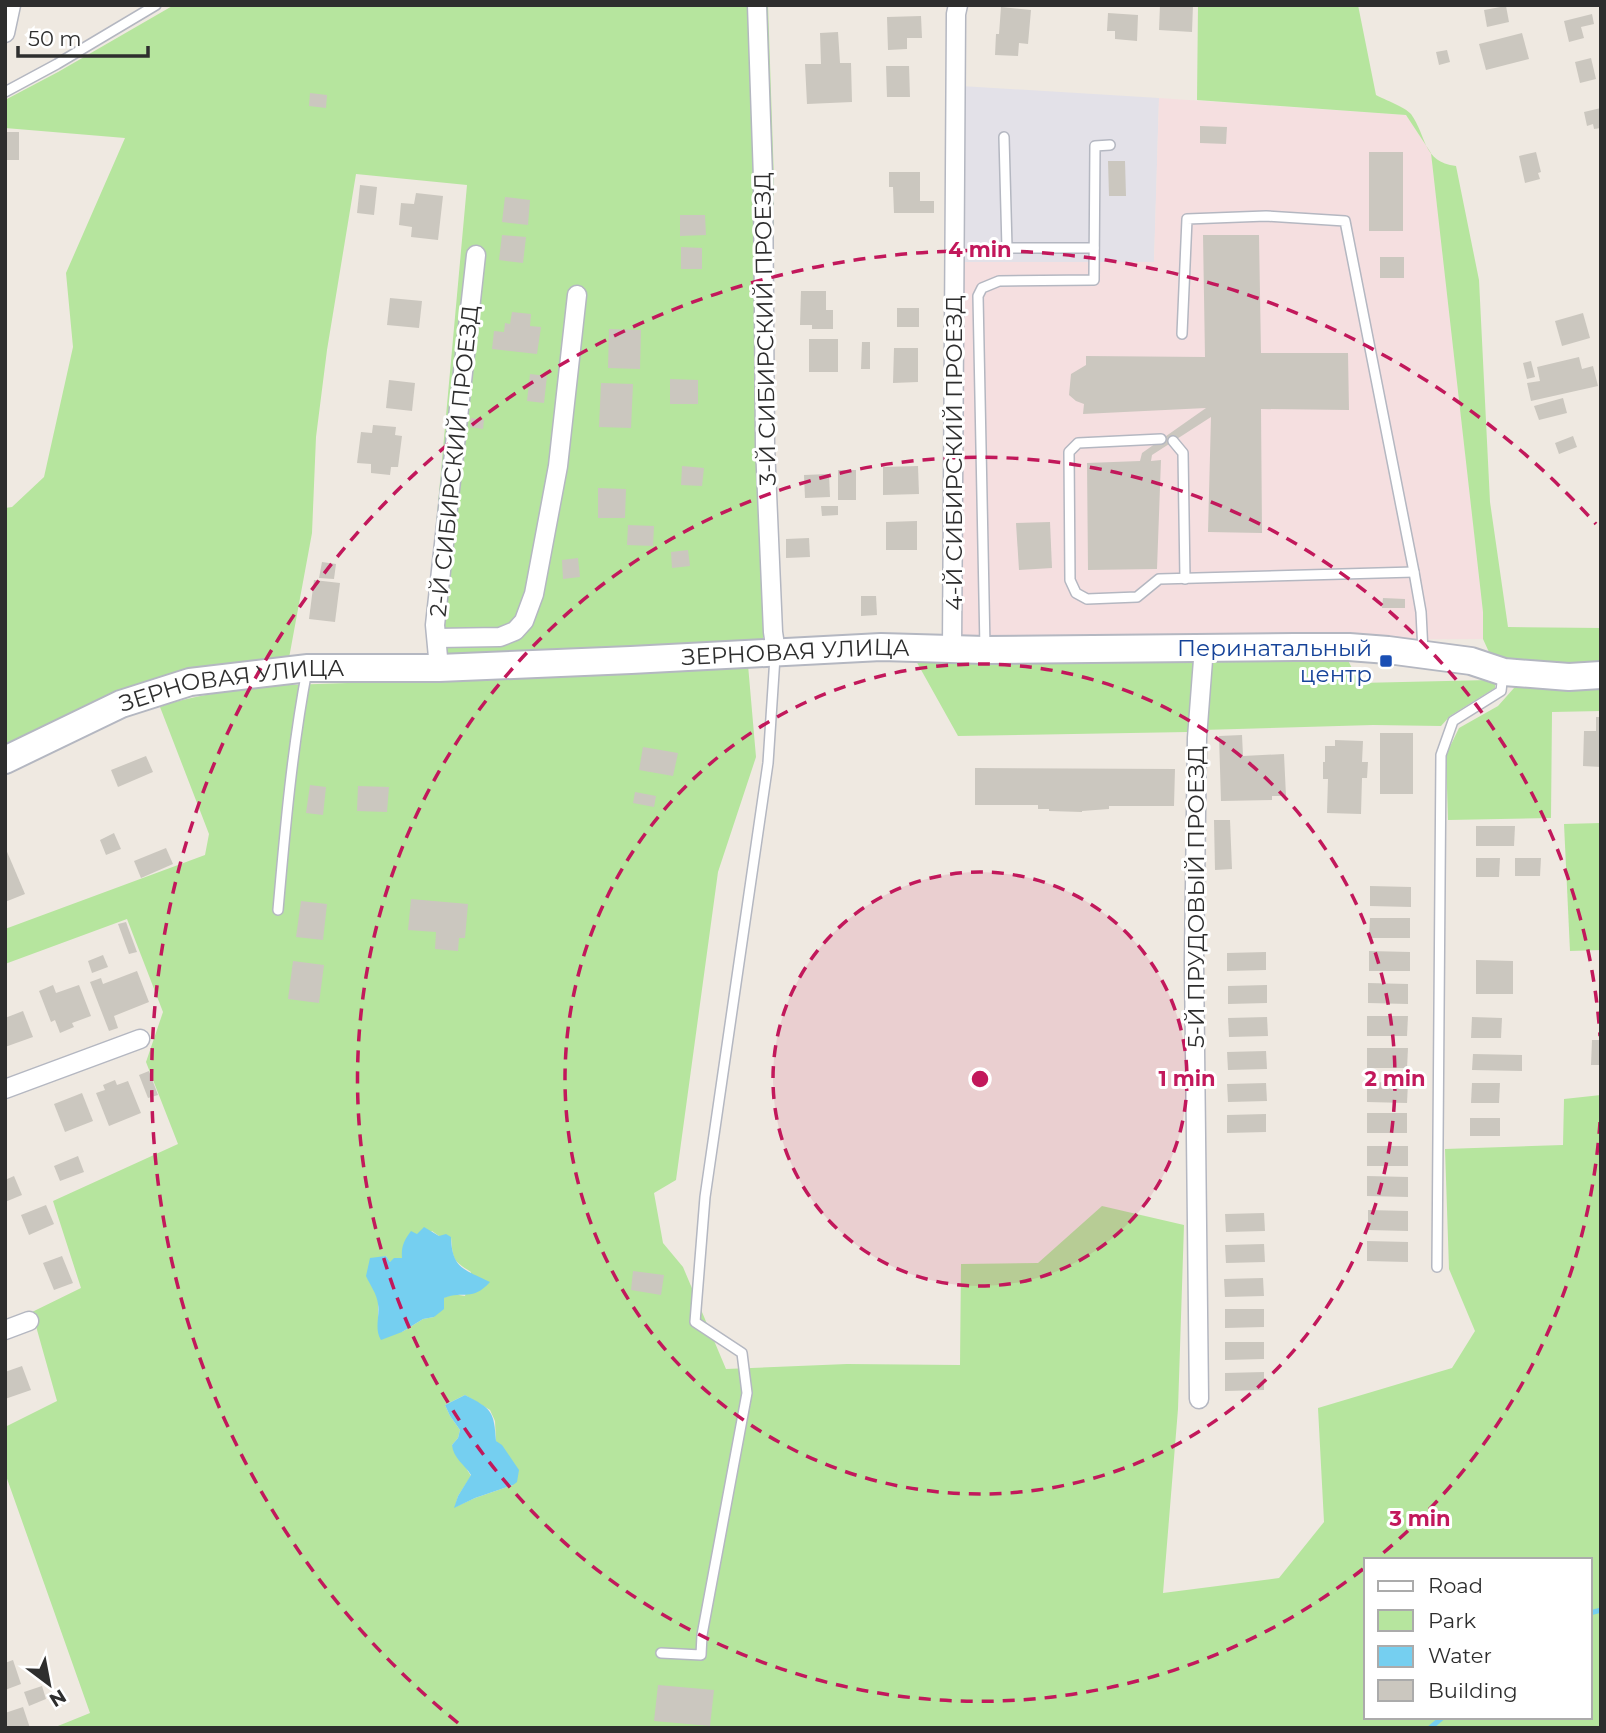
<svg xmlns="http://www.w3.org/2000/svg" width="1606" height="1733" font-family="Montserrat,sans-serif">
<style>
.industrial{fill:#e3e1e8}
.medical{fill:#f5dfe0}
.green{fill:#b6e59e;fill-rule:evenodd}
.water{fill:#75cff0}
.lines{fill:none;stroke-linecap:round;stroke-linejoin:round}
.stream{stroke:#75cff0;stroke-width:5}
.building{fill:#cbc7bf}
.lane-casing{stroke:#b4b7c1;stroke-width:12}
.street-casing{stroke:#b4b7c1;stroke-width:21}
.secondary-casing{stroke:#b4b7c1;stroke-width:30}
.lane{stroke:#fff;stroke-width:9}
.street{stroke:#fff;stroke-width:18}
.secondary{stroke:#fff;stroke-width:26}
.ring{fill:none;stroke:#c2185b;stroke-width:3.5;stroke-dasharray:12 9}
.transit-dot{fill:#1a4fb4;stroke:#fff;stroke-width:2.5}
.labels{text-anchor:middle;stroke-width:6;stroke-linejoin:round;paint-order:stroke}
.street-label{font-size:23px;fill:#2e2e2e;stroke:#fff}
.transit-label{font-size:23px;fill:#164399;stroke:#fff;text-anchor:end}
.centre{fill:#c2185b;stroke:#fff;stroke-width:3.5}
.ring-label{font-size:21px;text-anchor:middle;font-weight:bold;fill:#c2185b;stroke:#fff;stroke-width:6;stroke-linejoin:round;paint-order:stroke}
</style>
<rect width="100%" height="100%" fill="#efe9e1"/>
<path class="industrial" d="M961,86L1159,98L1154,262H960Z"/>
<path class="medical" d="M1159,98L1406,115L1431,153L1483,612V639L967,641L961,637L960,262H1154Z"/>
<g class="green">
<path d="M174,5H768L774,180L772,447L766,633L761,641L452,659L428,644L427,625L467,185L356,174L327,350L316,437L312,533L289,658L186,669L118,693L5,748V508L12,507L44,477L73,347L66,273L125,138L5,128V100L58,72Z"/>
<path d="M1198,5H1358L1376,95C1385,100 1405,107 1411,114C1427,136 1422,162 1456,166L1479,280L1490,502L1508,627L1601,628V668L1494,663L1483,639V612L1431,153L1406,115L1197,100Z"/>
<path d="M1347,658L1359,683L1490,680L1495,683V688L1450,716L1441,726L1373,725L1202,730L1188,732L958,736L915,659Z"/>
<path d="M748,665L756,757L718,872L676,1180L654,1193L663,1243L683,1267L726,1369L847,1364L960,1365L961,1264L1038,1263L1102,1206L1184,1225L1178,1409L1163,1593L1279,1578L1324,1522L1318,1408L1452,1368L1475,1331L1449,1269L1445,1149L1563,1145L1564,1099L1601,1095V1728H53L90,1713L5,1473V1427L57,1401L32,1312L81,1288L53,1201L178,1144L146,1062L163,1012L127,919L5,964V929L205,855L209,834L160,707C196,693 249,689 288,685L638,673ZM432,1231L439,1236L451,1237C453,1259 452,1260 471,1272L465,1296L453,1294L443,1298L434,1317L423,1319L402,1332L378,1325C378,1302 378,1280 379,1258L386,1256L390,1262L403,1258ZM465,1395L490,1410L495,1421L496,1441L513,1485L475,1498L455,1507L458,1496L471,1476L452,1445L458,1438L460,1430L450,1416L445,1405ZM1366,1560H1590V1717H1366Z"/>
<path d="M1521,683L1601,684V711L1552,712L1551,818L1448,820L1446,755L1459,728L1498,706L1514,688Z"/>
<path d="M1601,823V950L1570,951L1564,824Z"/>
</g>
<g class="water">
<path d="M424,1227L439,1236L446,1234L451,1237C452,1269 464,1269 490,1282C472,1302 464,1290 444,1298V1309L434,1317L423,1319L402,1332L381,1340C374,1329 380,1316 378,1304C377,1294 370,1285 366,1276L370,1258L386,1256L390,1262L394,1258H402C401,1247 404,1240 411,1231L417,1234Z"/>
<path d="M465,1395C492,1409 494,1411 496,1441L502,1445L519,1470L517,1482L513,1485L475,1498L454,1508L458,1496L471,1475C465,1465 453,1458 452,1445L458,1438L460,1430L450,1416L445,1405Z"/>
</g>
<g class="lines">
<g class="stream">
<path d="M1590,1613L1601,1610"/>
<path d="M1430,1728L1443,1717"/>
</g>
</g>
<g class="building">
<path d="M1160,5H1193L1192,32L1159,30Z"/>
<path d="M1506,6L1509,22L1487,27L1484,10Z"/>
<path d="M1001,7L1031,10L1028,44L1019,43L1018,56L995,55L996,34H999Z"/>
<path d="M1108,13L1138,15L1137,41L1115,39V31H1107Z"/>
<path d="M1592,14L1594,24L1581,27L1584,38L1569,42L1564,21Z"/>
<path d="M921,16L922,38H907V49L888,50L887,17Z"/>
<path d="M838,32L840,63H851L852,102L807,104L805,64H821L820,33Z"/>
<path d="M1522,33L1529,59L1486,70L1479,44Z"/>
<path d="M1447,50L1450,62L1439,65L1436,52Z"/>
<path d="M1591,58L1596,79L1580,83L1575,62Z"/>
<path d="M886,66H909L910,97H887Z"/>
<path d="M310,93L327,95L326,108L309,106Z"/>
<path d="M1601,108V128L1594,129L1593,124L1587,126L1584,112Z"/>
<path d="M1200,126L1227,127L1226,144L1200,143Z"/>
<rect x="5" y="132" width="14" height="28"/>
<rect x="1369" y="152" width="34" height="79"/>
<path d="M1536,152L1541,172L1538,173L1540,179L1525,183L1519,156Z"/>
<path d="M1108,161H1125L1126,196H1109Z"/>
<path d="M889,172H920V201H934V213H894L893,187H889Z"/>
<path d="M360,185L377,187L374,215L357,213Z"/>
<path d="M416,193L443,196L438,240L411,237L412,227L399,225L401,203L414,204Z"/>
<path d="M505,197L530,200L528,225L502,222Z"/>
<path d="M680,215H705L706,235L680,236Z"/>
<path d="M502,235L526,237L523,263L499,260Z"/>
<path d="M1203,235H1259L1261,353H1348L1349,410L1261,409L1262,533L1208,532L1211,417L1152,455L1151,461L1161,460L1157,569L1088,570L1087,463L1140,461L1142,453L1206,408L1083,414L1084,404L1076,401L1069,395L1071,374L1086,365V356L1205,357Z"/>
<path d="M681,247L702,248V269H681Z"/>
<rect x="1380" y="257" width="24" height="21"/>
<path d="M801,291H826V310H833V329H812V325H800Z"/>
<path d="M390,298L422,301L419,328L387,325Z"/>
<rect x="897" y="308" width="22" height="19"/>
<path d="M512,312L531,314L530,326L541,327L537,354L492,349L494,331L504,332L505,323L510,324Z"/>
<path d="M1583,313L1590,338L1562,346L1555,321Z"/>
<path d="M609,329L641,330L640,369L608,368Z"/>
<rect x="809" y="339" width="29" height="33"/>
<path d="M862,342H870V369H861Z"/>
<path d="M894,348H918V382L893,383Z"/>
<path d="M1579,357L1582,369L1593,366L1598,386L1531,401L1527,383L1540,381L1537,367Z"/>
<path d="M1531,361L1535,377L1527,379L1523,363Z"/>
<path d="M530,374L547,376L544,403L527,401Z"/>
<path d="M670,379L698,380V404H670Z"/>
<path d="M389,380L415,383L412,411L386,408Z"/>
<path d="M601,383L633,384L631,428L599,427Z"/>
<path d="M1563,398L1567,413L1539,420L1534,406Z"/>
<path d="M471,418L484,420L483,429L470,427Z"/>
<path d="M373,425L396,427L395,435L402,436L398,467H391L390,475L371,473V464L357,463L361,432L372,433Z"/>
<path d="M1573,436L1577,447L1559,454L1555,443Z"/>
<path d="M682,466L704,468L702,486L681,485Z"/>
<path d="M918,466L919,494L883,495V467Z"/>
<rect x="838" y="470" width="18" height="30"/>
<path d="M829,474L830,497L805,498L804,475Z"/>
<path d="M598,488L626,489L625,518H598Z"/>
<path d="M821,506H838V515L822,516Z"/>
<path d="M917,521V550H886V522Z"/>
<path d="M1050,522L1052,568L1019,570L1016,523Z"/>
<path d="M628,525L654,526L653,546L627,545Z"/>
<path d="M809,538L810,557L786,558V539Z"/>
<path d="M688,550L690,566L672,568L671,552Z"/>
<path d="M578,558L580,577L563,579L562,560Z"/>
<path d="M322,562L336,564L334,579L319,578Z"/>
<path d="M314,580L340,583L335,622L309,619Z"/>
<path d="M861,596H876L877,615L861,616Z"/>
<path d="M1383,598L1405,599V608H1382Z"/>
<path d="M1596,717H1601V767L1583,766L1584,731H1596Z"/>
<rect x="1380" y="733" width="33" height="61"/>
<path d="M1242,735L1243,756L1284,754L1286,796H1272V800L1221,801L1219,736Z"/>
<path d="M1335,740L1363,741L1362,762H1368L1367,778H1362L1361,814L1327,813L1328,779H1323V762H1325V746H1335Z"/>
<path d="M643,747L678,753L673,776L639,770Z"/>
<path d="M146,756L153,772L118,787L111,770Z"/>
<path d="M975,768L1175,769L1174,806H1109V809L1082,811V812L1049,811V809H1038V805H975Z"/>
<path d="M310,785L326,787L323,815L306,813Z"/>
<path d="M358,786L389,787L387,812L357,811Z"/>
<path d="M635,792L656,796L654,807L633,803Z"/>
<path d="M1214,820H1230L1232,869L1215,870Z"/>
<path d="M1476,826H1515L1514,846H1476Z"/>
<path d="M114,833L121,849L106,855L100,840Z"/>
<path d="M5,847L25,894L5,902Z"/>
<path d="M166,848L173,864L141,878L134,861Z"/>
<path d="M1476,858H1500L1499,877H1476Z"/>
<path d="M1515,858H1541L1540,876H1515Z"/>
<path d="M1370,886L1411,887V907L1370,906Z"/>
<path d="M411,899L468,904L465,938H459L458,951L435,949L436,932L408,930Z"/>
<path d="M301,901L327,904L323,940L296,937Z"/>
<path d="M1370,918H1410V938H1369Z"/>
<path d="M126,922L137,952L129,954L118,924Z"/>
<path d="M1369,951L1410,952V971H1369Z"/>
<path d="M1266,952V970L1227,971V953Z"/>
<path d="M103,955L108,967L92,973L88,961Z"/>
<path d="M1476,960L1513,961V994H1476Z"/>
<path d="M293,961L324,965L319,1003L288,999Z"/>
<path d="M137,971L149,1002L114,1016L118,1028L109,1031L90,982L101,978L103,984Z"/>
<path d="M1368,983L1408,984V1004L1368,1003Z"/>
<path d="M53,985L56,993L79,985L91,1016L72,1023L74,1027L60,1033L55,1020L51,1022L39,991Z"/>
<path d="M1267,985V1003L1228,1004V986Z"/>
<path d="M23,1011L33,1037L5,1047V1018Z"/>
<path d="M1367,1016H1408L1407,1036H1367Z"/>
<path d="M1267,1017L1268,1036L1229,1037L1228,1018Z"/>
<path d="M1472,1017L1502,1018L1501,1038H1471Z"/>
<path d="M1592,1040H1601V1065H1591Z"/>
<path d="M1367,1048H1408L1407,1068H1367Z"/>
<path d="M1266,1051L1267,1069L1228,1070L1227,1052Z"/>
<path d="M1473,1054L1522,1055V1071L1472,1070Z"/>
<path d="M149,1071L158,1095L148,1098L139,1075Z"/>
<path d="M115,1080L117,1085L128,1081L141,1113L109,1126L96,1093L105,1090L103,1085Z"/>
<path d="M1367,1082L1408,1083L1407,1103L1367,1102Z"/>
<path d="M1266,1083L1267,1101L1228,1102L1227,1084Z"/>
<path d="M1472,1083H1500L1499,1103H1471Z"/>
<path d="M82,1093L93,1121L65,1132L54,1104Z"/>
<rect x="1367" y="1113" width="40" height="20"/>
<path d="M1266,1114V1132L1227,1133V1115Z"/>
<rect x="1470" y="1118" width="30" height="18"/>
<rect x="1367" y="1146" width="41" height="20"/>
<path d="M78,1156L84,1172L60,1181L54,1166Z"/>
<path d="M14,1176L22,1195L5,1202V1180Z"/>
<path d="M1367,1176L1408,1177V1197L1367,1196Z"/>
<path d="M46,1205L54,1224L29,1235L21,1215Z"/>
<path d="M1368,1210L1408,1211V1231L1368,1230Z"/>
<path d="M1264,1213L1265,1231L1226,1232L1225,1214Z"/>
<path d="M1367,1241L1408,1242V1262L1367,1261Z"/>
<path d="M1264,1244L1265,1262L1226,1263L1225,1245Z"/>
<path d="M62,1256L73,1283L54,1290L43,1263Z"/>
<path d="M633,1271L664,1275L661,1295L631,1290Z"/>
<path d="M1263,1278L1264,1296L1225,1297L1224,1279Z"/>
<path d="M1225,1309H1264V1327L1225,1328Z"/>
<path d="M1225,1342H1264V1359L1225,1360Z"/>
<path d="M22,1366L31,1390L5,1399V1372Z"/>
<path d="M1264,1372V1390L1225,1391V1373Z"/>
<path d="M13,1660L21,1684L5,1690V1663Z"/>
<path d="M658,1685L714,1690L710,1726L654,1721Z"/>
<path d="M42,1686L46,1699L29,1706L24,1692Z"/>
<path d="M23,1707L30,1728H5V1713Z"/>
</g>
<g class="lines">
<g class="lane-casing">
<g id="lane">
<path d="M5,92L57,64L156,5"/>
<path d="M1004,137L1007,248H1094"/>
<path d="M1182,334L1187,219L1266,216L1345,221L1414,572L1421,612L1423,652"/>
<path d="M1161,439L1078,443L1069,452L1070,580L1076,593L1087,599L1137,597L1159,579L1414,572"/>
<path d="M1173,441L1183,453L1185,579"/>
<path d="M985,648L978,296L982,288L999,281L1094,280L1095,146L1110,145"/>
<path d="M278,910C285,830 292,749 307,670"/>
<path d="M1437,1267L1441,755L1453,721L1501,691L1503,674"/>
<path d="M661,1653L701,1655L702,1635L747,1393L742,1353L695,1322L705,1197L768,763L775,657"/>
</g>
</g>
<g class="street-casing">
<g id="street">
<path d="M757,5L763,178L765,446L773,632L776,652"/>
<path d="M5,33L11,5"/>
<path d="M437,638L500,637L515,631L524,621L534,594L558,466L577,295"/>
<path d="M952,649L956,14L958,5"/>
<path d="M439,668L435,625L476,255"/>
<path d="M5,1089L140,1039"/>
<path d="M5,1330L29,1321"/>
<path d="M1199,1399L1194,962L1197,738L1204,647"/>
</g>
</g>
<g class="secondary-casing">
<g id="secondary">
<path id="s1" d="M5,760L121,704L190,682L308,668H439L631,660L881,647L985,650L1295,647H1349L1388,650L1471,661L1504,672L1569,677L1601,675"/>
</g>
</g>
<use href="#lane" class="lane"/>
<use href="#street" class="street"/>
<use href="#secondary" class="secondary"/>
</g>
<circle cx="980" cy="1079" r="207" fill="#c2185b" fill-opacity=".12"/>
<g class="ring">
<circle cx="980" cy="1079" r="207"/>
<circle cx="980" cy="1079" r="415"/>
<path d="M1600 1122A622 622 0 0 1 1376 1559M1363 1569A622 622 0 1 1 1600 1036"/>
<path d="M458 1723A829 829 0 1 1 1596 524"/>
</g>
<rect class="transit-dot" x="1379" y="654" width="14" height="14" rx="3.5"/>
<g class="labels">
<g class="street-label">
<text transform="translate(765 329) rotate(-91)" y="8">3-Й СИБИРСКИЙ ПРОЕЗД</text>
<text transform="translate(954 453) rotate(-90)" y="8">4-Й СИБИРСКИЙ ПРОЕЗД</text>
<text transform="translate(454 461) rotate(-84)" y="8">2-Й СИБИРСКИЙ ПРОЕЗД</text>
<text dy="8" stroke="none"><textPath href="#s1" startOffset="808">ЗЕРНОВАЯ УЛИЦА</textPath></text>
<text dy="8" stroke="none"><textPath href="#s1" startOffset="242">ЗЕРНОВАЯ УЛИЦА</textPath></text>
<text transform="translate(1196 897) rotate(-90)" y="8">5-Й ПРУДОВЫЙ ПРОЕЗД</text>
</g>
<g class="transit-label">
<text x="1372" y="656">Перинатальный<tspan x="1372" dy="26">центр</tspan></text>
</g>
</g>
<circle cx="980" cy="1079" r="10" class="centre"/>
<g class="ring-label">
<text x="980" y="257">4 min</text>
<text x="1187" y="1086">1 min</text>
<text x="1395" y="1086">2 min</text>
<text x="1420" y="1526">3 min</text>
</g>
<rect width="1606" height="1733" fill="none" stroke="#2e2e2e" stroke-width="14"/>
<rect x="1364" y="1558" width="228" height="161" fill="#ffffff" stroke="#ababab" stroke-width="2"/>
<rect x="1378" y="1581" width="35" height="10" fill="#ffffff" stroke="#ababab" stroke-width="2"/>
<text x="1428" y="1593" font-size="21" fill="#2e2e2e">Road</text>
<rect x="1378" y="1610" width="35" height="21" fill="#b6e59e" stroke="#ababab" stroke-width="2"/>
<text x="1428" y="1628" font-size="21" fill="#2e2e2e">Park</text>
<rect x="1378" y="1646" width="35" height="21" fill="#75cff0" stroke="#ababab" stroke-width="2"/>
<text x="1428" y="1663" font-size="21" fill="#2e2e2e">Water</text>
<rect x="1378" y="1680" width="35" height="21" fill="#cbc7bf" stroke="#ababab" stroke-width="2"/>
<text x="1428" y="1698" font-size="21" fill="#2e2e2e">Building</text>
<g transform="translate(49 1684) rotate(148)" stroke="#ffffff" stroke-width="5" paint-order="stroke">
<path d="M0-5L12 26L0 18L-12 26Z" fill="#2e2e2e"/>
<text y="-10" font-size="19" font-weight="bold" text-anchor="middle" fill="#2e2e2e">N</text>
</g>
<path d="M18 46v10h130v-10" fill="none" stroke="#2e2e2e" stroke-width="3.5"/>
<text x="28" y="46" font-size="21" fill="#2e2e2e" stroke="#ffffff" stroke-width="5" paint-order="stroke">50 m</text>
</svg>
